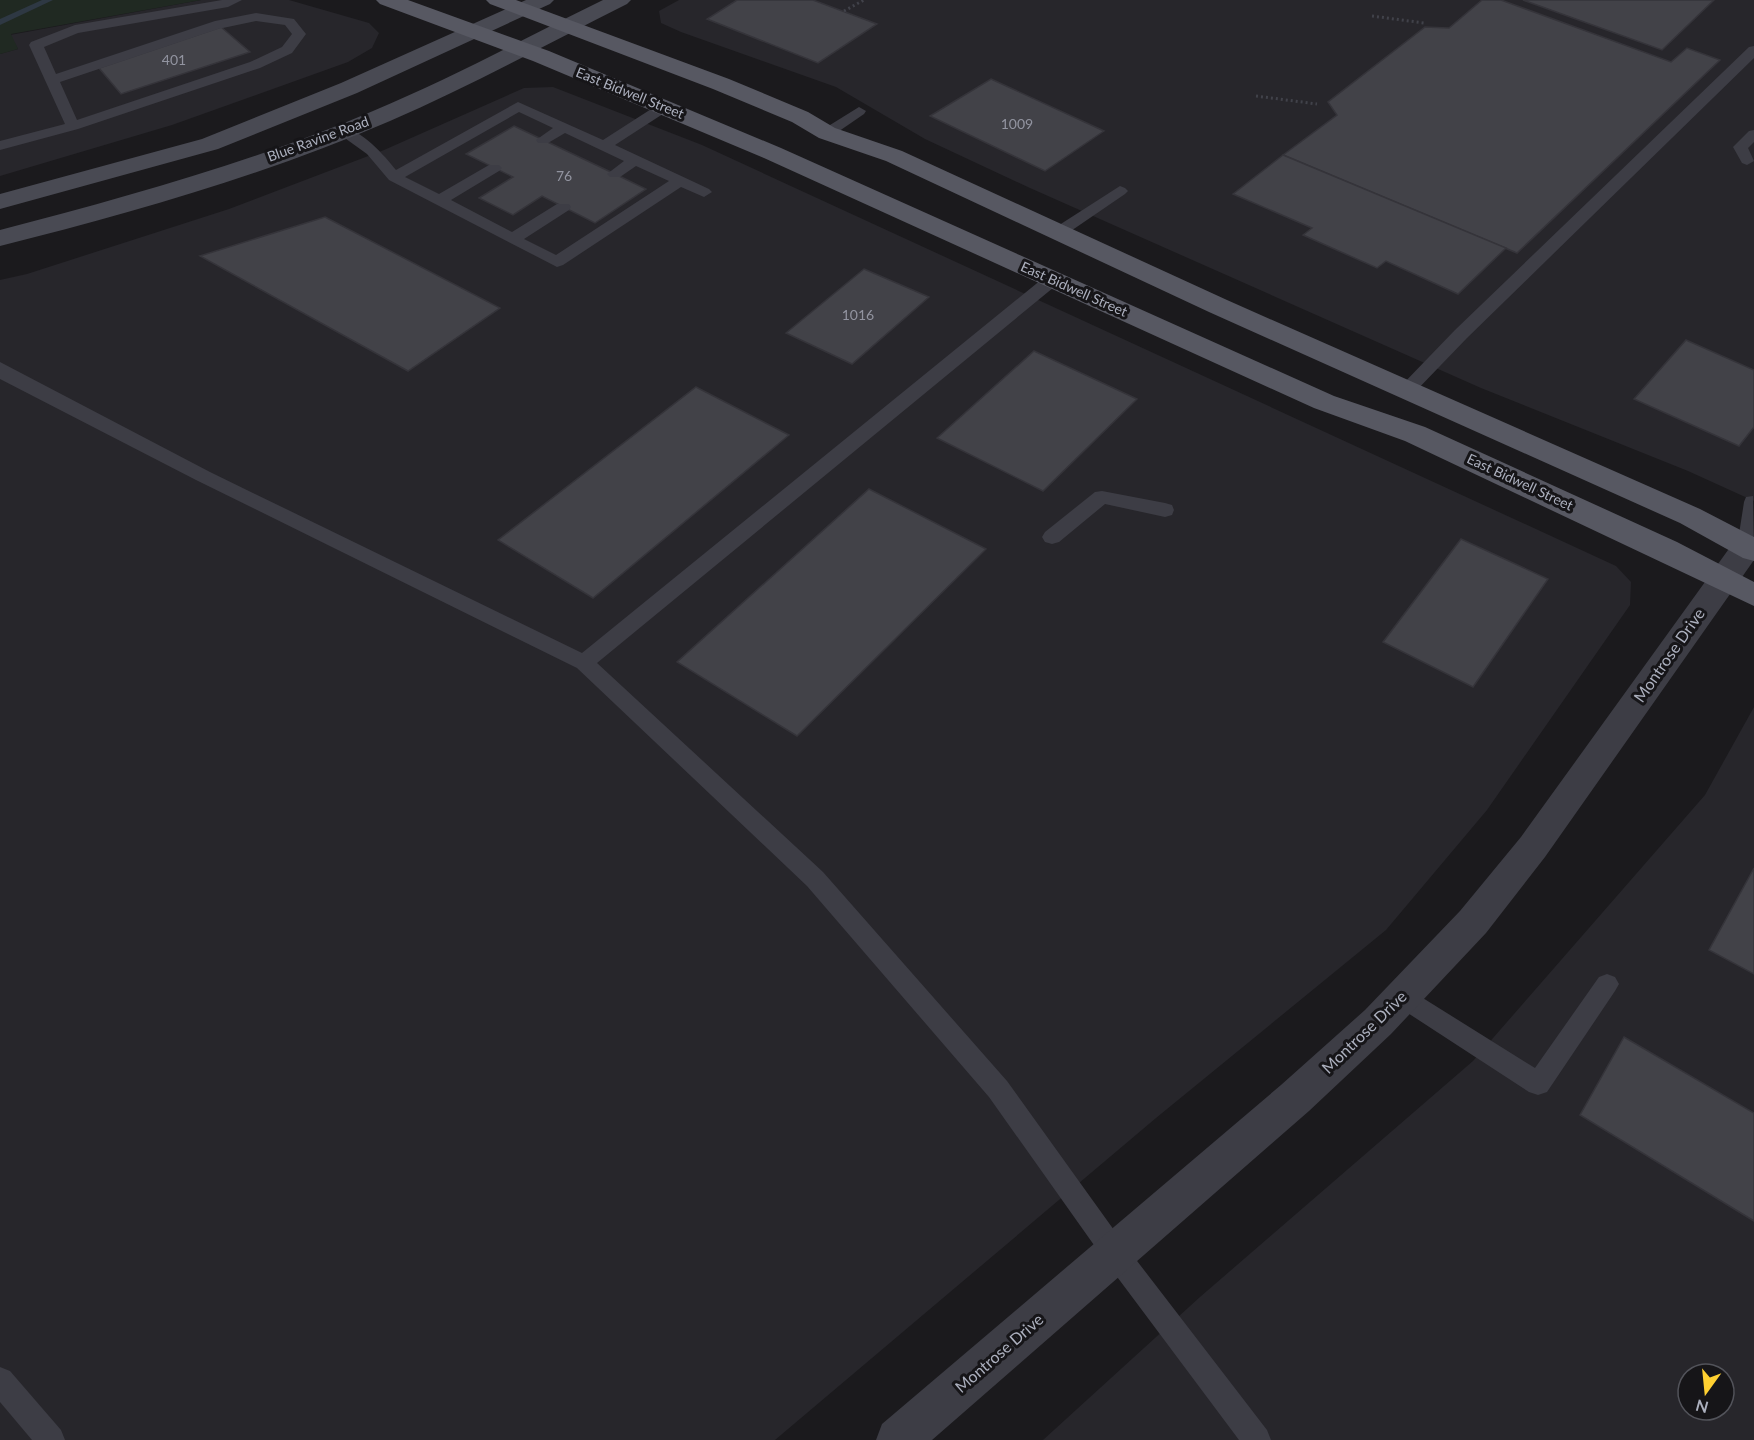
<svg xmlns="http://www.w3.org/2000/svg" width="1754" height="1440" font-family="Lato,sans-serif">
<style>
.built{fill:#27262b;fill-rule:evenodd}
.green{fill:#202922}
.lines{fill:none;stroke-linecap:round;stroke-linejoin:round}
.stream{fill:#2e3843;fill-rule:evenodd}
.building{fill:#424248;stroke:#35343a;stroke-width:1.5}
.path{stroke:#41424a;stroke-width:3;stroke-dasharray:2 3;stroke-linecap:butt}
.service{fill:#3d3d45;fill-rule:evenodd}
.minor{fill:#3d3d45;fill-rule:evenodd}
.secondary{fill:#494a53;fill-rule:evenodd}
.primary{fill:#575862;fill-rule:evenodd}
.labels{text-anchor:middle;stroke-width:6;stroke-linejoin:round;paint-order:stroke}
.number-label{font-size:14px;fill:#9294a0}
.far-street-label{font-size:14px;fill:#acb0be;stroke:#161518}
.street-label{font-size:16px;fill:#acb0be;stroke:#161518}
</style>
<rect width="100%" height="100%" fill="#1b1a1d"/>
<g class="built">
<path d="M201,0H289L369,23L379,33L372,48L348,62L172,125L0,176V54L18,49L10,35Z"/>
<path d="M679,0H1754V501L1688,471L1481,388L1030,188L925,139L836,87L681,32L661,23L659,11Z"/>
<path d="M553,87L702,145L1616,566L1631,582L1630,605L1487,810L1386,930L1156,1118L775,1440H0V280L27,274L229,209L384,150L524,88Z"/>
<path d="M1754,707V1440H1043L1200,1297L1473,1061L1705,795ZM1688,1374H1724V1410H1688Z"/>
</g>
<path class="green" d="M0,0H201L11,34L18,49L0,54Z"/>
<g class="lines">
<path class="stream" d="M42,0H53L0,25V19Z"/>
</g>
<g class="building">
<path d="M737,0H813L877,24L818,63L707,19Z"/>
<path d="M1482,0H1501L1671,62L1687,48L1720,60L1517,253L1283,155L1337,115L1328,102L1425,27L1449,28Z"/>
<path d="M1523,0H1714L1662,50Z"/>
<path d="M221,27L250,52L121,94L99,68Z"/>
<path d="M991,79L1104,131L1045,171L930,116Z"/>
<path d="M514,126L615,174L646,189L595,223L542,196L513,215L479,198L513,177L466,154Z"/>
<path d="M1283,155L1506,248L1458,294L1386,261L1377,268L1303,235L1312,228L1233,194Z"/>
<path d="M325,217L500,308L408,371L200,256Z"/>
<path d="M864,269L929,297L852,364L786,333Z"/>
<path d="M1686,340L1754,370V427L1739,446L1634,399Z"/>
<path d="M1034,351L1137,399L1043,491L937,438Z"/>
<path d="M696,387L789,435L593,598L498,540Z"/>
<path d="M869,489L986,549L797,736L677,662Z"/>
<path d="M1461,539L1548,579L1473,687L1383,642Z"/>
<path d="M1754,868V974L1709,950Z"/>
<path d="M1624,1037L1754,1113V1221L1580,1115Z"/>
</g>
<g class="lines">
<g class="path">
<path d="M844,11L864,0"/>
<path d="M1372,16L1424,23"/>
<path d="M1256,96L1317,104"/>
</g>
<g class="service">
<path d="M222,0H242L228,7L78,33L44,47L56,74L215,21L256,13L294,19L306,34L292,53L260,68L78,129L0,150V141L65,124L29,45L31,42L75,25ZM256,21L285,25L292,34L282,47L250,62L77,120L60,82L218,29Z"/>
<path d="M1754,46V58L1467,338L1413,394H1401L1398,390L1401,386L1455,330L1749,47Z"/>
<path d="M518,102L603,140L659,104H669L671,107L669,110L615,145L709,189L712,192L704,197L681,187L563,265L557,267L389,180L367,154L335,131L337,128C356,123 385,156 396,170ZM519,112L553,128L536,140L538,143H548L565,133L624,161L607,174L610,177H620L636,166L669,181L556,255L524,239L569,210L571,207L569,204H557L512,232L451,200L499,171L502,168L499,165H489L439,194L405,177Z"/>
<path d="M859,107L866,111L864,114L832,136H822L820,133L822,130Z"/>
<path d="M1754,130V142L1748,148L1754,161L1747,165L1742,163L1733,147L1749,131Z"/>
<path d="M1120,186L1125,188L1128,191L1125,194L1065,235H1053L1051,232L1053,229Z"/>
<path d="M1053,274L1059,275L1061,279L1059,283L597,663L823,872L1007,1081L1124,1244L1267,1430L1271,1440H1239L1106,1262L989,1097L807,886L577,668L196,480L0,379V362L210,472L582,653L1047,275Z"/>
<path d="M1102,491L1165,503L1172,505L1174,510L1172,515L1165,517L1105,504L1059,542L1052,544L1045,542L1042,537L1045,532L1095,492Z"/>
<path d="M1753,496L1754,551L1747,554L1740,552L1737,547L1744,502L1746,497Z"/>
<path d="M1607,974L1615,977L1619,984L1615,991L1547,1092L1538,1095L1529,1092L1394,1004L1390,997L1394,990L1402,986L1410,990L1535,1068L1599,977Z"/>
<path d="M0,1367L10,1371L61,1430L65,1440H32L0,1402Z"/>
</g>
<path class="minor" d="M1747,536L1754,538V560L1545,857L1486,933L1391,1034L1309,1111L932,1440H876L882,1424L1281,1085L1365,1010L1460,911L1521,837L1736,539Z"/>
<g class="secondary">
<path d="M526,0H554L550,4L357,93L218,149L0,209V194L202,139L341,83Z"/>
<path d="M603,0H631L627,4C549,43 471,86 390,121C265,175 132,213 0,246V230C126,197 253,162 373,111C452,78 527,37 603,0Z"/>
</g>
<g class="primary">
<path d="M376,0H408L549,51L781,148L1334,396L1425,427L1677,542L1754,582V606L1405,441L1314,408L764,158L533,61L380,4Z"/>
<path d="M486,0H516L729,79L808,112L835,128L902,151L1227,300L1700,509L1754,537V561L1743,558L1680,523L1209,312L886,161L819,138L792,122L713,89L490,4Z"/>
</g>
</g>
<g class="labels">
<g class="number-label">
<text x="174" y="65">401</text>
<text x="1017" y="129">1009</text>
<text x="564" y="181">76</text>
<text x="858" y="320">1016</text>
</g>
<g class="far-street-label">
<text transform="translate(630 93) rotate(22)" y="5">East Bidwell Street</text>
<text transform="translate(318 139) rotate(-20)" y="5">Blue Ravine Road</text>
<text transform="translate(1074 289) rotate(24)" y="5">East Bidwell Street</text>
<text transform="translate(1520 482) rotate(25)" y="5">East Bidwell Street</text>
</g>
<g class="street-label">
<text transform="translate(1669 655) rotate(-55)" y="6">Montrose Drive</text>
<text transform="translate(1364 1032) rotate(-44)" y="6">Montrose Drive</text>
<text transform="translate(999 1353) rotate(-41)" y="6">Montrose Drive</text>
</g>
</g>
<g transform="translate(1706 1392) rotate(195)"><circle r="28" fill="#161518" stroke="#52535a" stroke-width="1.5"/>
<path d="M0-4.5L10 22L0 15L-10 22Z" fill="#ffd031"/>
<text y="-9" font-size="16" font-weight="bold" text-anchor="middle" fill="#acb0be">N</text>
</g>
</svg>
